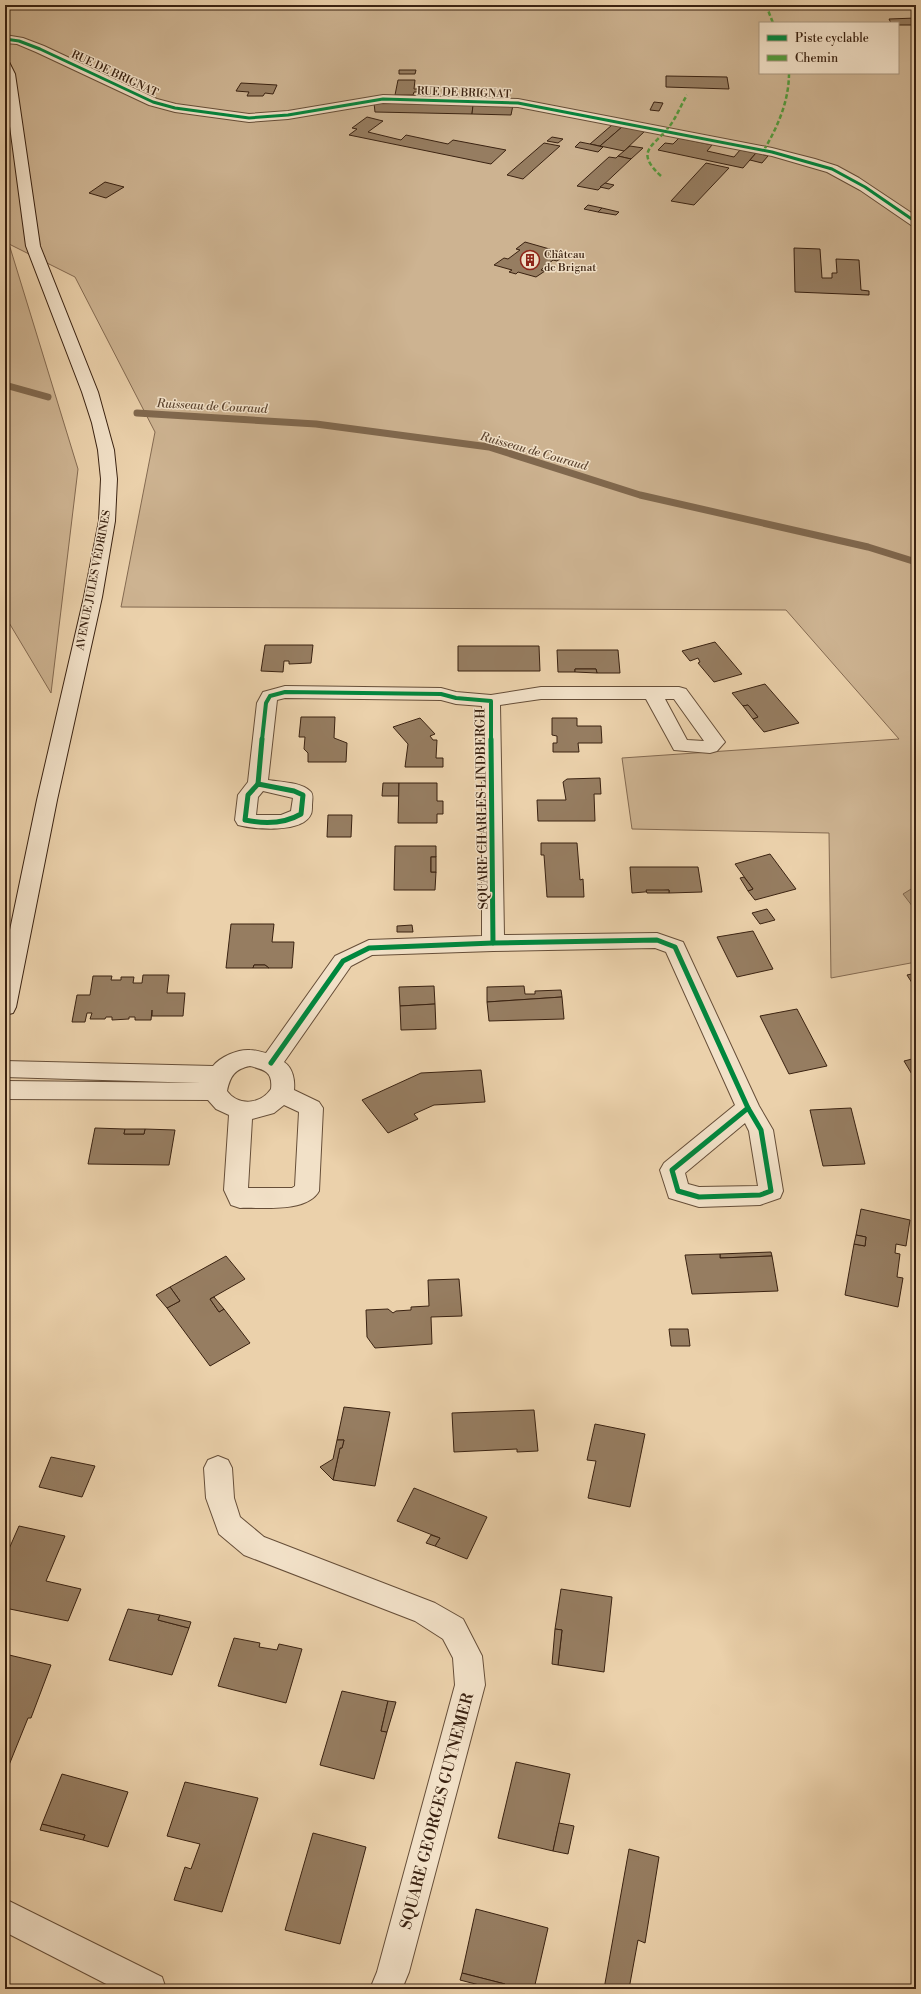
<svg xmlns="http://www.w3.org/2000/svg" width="921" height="1994" font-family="'Libre Bodoni',serif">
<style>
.green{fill:#cdb391;stroke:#846a51;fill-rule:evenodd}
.water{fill:#af9677;stroke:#80684e}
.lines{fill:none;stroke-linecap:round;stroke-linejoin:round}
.stream{stroke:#80684e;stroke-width:7}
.building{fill:#967d61;stroke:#3a2211}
.minor-casing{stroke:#664e38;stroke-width:2}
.secondary-casing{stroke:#3a2211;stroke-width:2}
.minor{fill:#f2e1c8;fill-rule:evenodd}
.secondary{fill:#f2e1c8;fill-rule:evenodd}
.quiet{stroke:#529b3c;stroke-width:2.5;stroke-dasharray:4.5 2.5;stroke-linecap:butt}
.cycleway-far2-casing{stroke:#f2e1c8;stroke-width:4.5}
.cycleway-far1-casing{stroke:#f2e1c8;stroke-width:6}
.cycleway-casing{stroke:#f2e1c8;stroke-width:8}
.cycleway-far2{stroke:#00873e;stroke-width:3}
.cycleway-far1{stroke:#00873e;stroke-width:4}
.cycleway{stroke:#00873e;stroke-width:5}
.labels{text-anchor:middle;stroke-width:3;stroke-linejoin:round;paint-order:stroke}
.far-street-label{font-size:11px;fill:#3a2211;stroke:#f2e1c8}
.far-poi-label{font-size:11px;fill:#3a2211;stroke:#f2e1c8;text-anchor:start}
.far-water-label{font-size:12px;font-style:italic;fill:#5d4530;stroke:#f2e1c8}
.street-label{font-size:13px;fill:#3a2211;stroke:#f2e1c8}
.near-street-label{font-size:16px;fill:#3a2211;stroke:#f2e1c8}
</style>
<rect width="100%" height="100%" fill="#ebd1ab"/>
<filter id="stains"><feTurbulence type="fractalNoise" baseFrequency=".005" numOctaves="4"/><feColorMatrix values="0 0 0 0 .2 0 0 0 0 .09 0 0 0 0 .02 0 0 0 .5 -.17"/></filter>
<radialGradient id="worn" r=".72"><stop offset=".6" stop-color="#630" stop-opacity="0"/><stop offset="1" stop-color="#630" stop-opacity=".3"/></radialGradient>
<path class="green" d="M5,5H916V962L831,978L829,833L632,829L622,758L899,739L786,610L121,607L155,432L75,277L9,244L78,469L51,693L5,616ZM760,23H898V73H760Z"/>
<path class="water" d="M916,886V911L903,894Z"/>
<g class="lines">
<g class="stream">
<path d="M5,385L48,397"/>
<path d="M137,413L316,424L489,447L640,495L868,547L916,562"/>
</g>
</g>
<g class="building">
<path d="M916,18V25H898V23H891L889,19Z"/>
<path d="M399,70H416L415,74H399Z"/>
<path d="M666,76L727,77L729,89L666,87Z"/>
<path d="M398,80H415L414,89H421V92H414L413,95H395Z"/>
<path d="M241,83L277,85L273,94L265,93L263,96H247L249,92L236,91Z"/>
<path d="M654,102L663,103L659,111L650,110Z"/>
<path d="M374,103L473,105L472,114L375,112Z"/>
<path d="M473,105H513L511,115L472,114Z"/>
<path d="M367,117L383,121L368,132L401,140L406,135L448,144L453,140L506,150L491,164L349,135L357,129L352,128Z"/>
<path d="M612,125L622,127L600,146L590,144Z"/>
<path d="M622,127L645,131L624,151L600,146Z"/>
<path d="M552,137L563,139L558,143L547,141Z"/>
<path d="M679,138L712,145L707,151L734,157L740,150L756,153L743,168L658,150L665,143L673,144Z"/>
<path d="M580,142L590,144L603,147L598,152L575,147Z"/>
<path d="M544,143L560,146L523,179L507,175Z"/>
<path d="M630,146L643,148L631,159L618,156Z"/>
<path d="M756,153H757L768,156L762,163L750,160Z"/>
<path d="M618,156L631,159L598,190L577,186L609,157L616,158Z"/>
<path d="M706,163L729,168L694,205L671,201Z"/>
<path d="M105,182L124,187L106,198L89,193Z"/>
<path d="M605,183L614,185L609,189L600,187Z"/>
<path d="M588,205L602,208L598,212L584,209Z"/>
<path d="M602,208L619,212L616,215L598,212Z"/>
<path d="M525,242L567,254L557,261L553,260L541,270L545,271L536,277L518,272L516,274L509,272L512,270L494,265L504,258L508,259L520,250L516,249Z"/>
<path d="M794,248L820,249L822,278H832V273H837L836,259L859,260L861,290L869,291V295L795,292Z"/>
<path d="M715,642L742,674L714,682L698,663L700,662L698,658L690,661L682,651Z"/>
<path d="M265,645H313L311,663L289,664V661H284L283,672L261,671Z"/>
<path d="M458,646H539L540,671H458Z"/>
<path d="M557,650H618L620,673H597L596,669H575V672H558Z"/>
<path d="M575,669H596L597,673L575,672Z"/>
<path d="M765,684L799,723L764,732L753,719L758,717L748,705L743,706L732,693Z"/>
<path d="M748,705L758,717L753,719L743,706Z"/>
<path d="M301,717H335L334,738L347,743L346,762H308V753L304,749L305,737H299Z"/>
<path d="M420,718L435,734L430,736L433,740H437L436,758H443V767H405L408,744L393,727Z"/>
<path d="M552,718H577V726H601L602,743H578L579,752H553V743H557V736L552,735Z"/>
<path d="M600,778L601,794H594L595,821H538L537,800H566L563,782L567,779Z"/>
<path d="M383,783H399V796H382Z"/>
<path d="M399,783H437V801H443V814H437V823H398Z"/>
<path d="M328,815H352L351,837H327Z"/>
<path d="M541,843H577L580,880L583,879L584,897H547L544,855H541Z"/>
<path d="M395,846H436V857H431V872H436L435,890H394Z"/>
<path d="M770,854L796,889L755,900L748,891L753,889L735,864Z"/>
<rect x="431" y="857" width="5" height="15"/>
<path d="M630,867H698L702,892L669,893V890L632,893Z"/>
<path d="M744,877L753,889L748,891L740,878Z"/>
<path d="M646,890H669V893H647Z"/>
<path d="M767,909L775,920L760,924L752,913Z"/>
<path d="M231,924H274L272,942H294L292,968H269L265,965H254L253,968H226Z"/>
<path d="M412,925L413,932H397V926Z"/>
<path d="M753,931L773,969L737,977L717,937Z"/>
<path d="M254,965H265L269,968H253Z"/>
<path d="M916,973V985L914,986L907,975Z"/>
<path d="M143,975H169L167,993H185L183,1016H152V1010L151,1020H135V1017H129V1019L112,1020V1017H106L105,1019H90L92,1013H87L85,1022H72L77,995H90L93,976H112L111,980H121V977H134L133,983H142Z"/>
<path d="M434,986L435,1004L400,1006L399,987Z"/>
<path d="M524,986L525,994H535V991L561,990L562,997L487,1002V987Z"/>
<path d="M562,997L564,1019L489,1021L487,1002Z"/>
<path d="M435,1004L436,1029L401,1030L400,1006Z"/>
<path d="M797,1009L827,1066L789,1074L760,1016Z"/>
<path d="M916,1058V1081L904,1061Z"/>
<path d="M481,1070L485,1102L434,1105L414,1114L418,1119L388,1133L362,1100L421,1073Z"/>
<path d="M851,1108L865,1164L823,1166L810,1110Z"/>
<path d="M95,1128L125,1129L124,1134H144L145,1129L175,1130L169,1165L88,1164Z"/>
<path d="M125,1129H145L144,1134H124Z"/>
<path d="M861,1209L910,1220L906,1246L896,1244L895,1253L900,1254L897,1277L903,1278L898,1307L845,1295L854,1244L865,1246L866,1237L856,1235Z"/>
<path d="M856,1235L866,1237L865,1246L854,1244Z"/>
<path d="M771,1252L772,1256L720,1258V1254Z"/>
<path d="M720,1254V1258L772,1256L778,1291L692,1294L685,1255Z"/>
<path d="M226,1256L245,1279L210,1299L219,1312L224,1309L250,1343L210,1366L167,1308L180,1301L170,1287Z"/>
<path d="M459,1279L462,1316L431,1317L432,1344L375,1348L367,1337L366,1310L388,1309L393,1313L396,1311L411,1310V1307L429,1306L428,1280Z"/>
<path d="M170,1287L180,1301L167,1308L156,1295Z"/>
<path d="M214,1297L224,1309L219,1312L210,1299Z"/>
<path d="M669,1329H688L690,1346H671Z"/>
<path d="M344,1407L390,1412L375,1486L333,1480L340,1448H342L344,1440H337Z"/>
<path d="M534,1410L538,1451L517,1452V1449L454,1452L452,1413Z"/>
<path d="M595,1424L645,1434L630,1507L588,1498L596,1461L587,1460Z"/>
<path d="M337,1440H344L342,1448H340L333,1480L320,1467L333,1459Z"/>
<path d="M51,1457L95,1466L82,1497L39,1487Z"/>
<path d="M414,1488L487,1517L467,1559L435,1546L440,1538L397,1521Z"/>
<path d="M19,1526L65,1536L46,1581L81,1589L68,1621L5,1608V1558Z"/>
<path d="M431,1535L440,1538L435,1546L426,1543Z"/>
<path d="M561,1589L612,1597L604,1672L558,1665L562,1630L555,1629Z"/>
<path d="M128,1609L160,1615L158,1620L189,1628L172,1675L109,1660Z"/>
<path d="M160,1615L191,1622L189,1628L158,1620Z"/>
<path d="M555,1629L562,1630L558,1665L552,1664Z"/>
<path d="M234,1638L260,1643L259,1647L277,1650L279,1644L302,1649L286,1703L218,1686Z"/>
<path d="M5,1654L51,1665L31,1718H28L5,1775Z"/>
<path d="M342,1691L388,1701L381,1731L387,1732L374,1779L320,1765Z"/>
<path d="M388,1701L396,1702L387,1732L381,1731Z"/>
<path d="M516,1762L570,1774L553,1851L498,1838Z"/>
<path d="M62,1774L128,1792L108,1847L83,1840L85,1835L42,1824Z"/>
<path d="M185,1782L258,1798L222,1912L174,1900L185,1867L191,1869L200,1844L167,1836Z"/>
<path d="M559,1823L574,1826L568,1854L553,1851Z"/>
<path d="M42,1824L85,1835L83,1840L40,1830Z"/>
<path d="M313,1833L366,1847L340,1944L285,1930Z"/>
<path d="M629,1849L659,1857L645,1943L638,1940L629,1989H604Z"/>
<path d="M476,1909L548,1928L534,1989H504L505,1984L462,1973Z"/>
<path d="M462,1973L505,1984L504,1989H495L460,1980Z"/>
</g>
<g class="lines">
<g class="minor-casing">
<g id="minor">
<path d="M5,35L23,38L44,46L157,99L176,104L249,114L288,111L383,95L518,99L772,148L815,159L837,166L859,178L916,216V226L911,225L860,190L827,172L772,156L518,107L383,103L288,119L249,122L175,112L149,105L36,52L17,44L5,43Z"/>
<path d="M285,686L441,688L456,692L491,695L541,687H679L686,689L725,742L717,751L710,753L674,750L646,699H541L500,705L504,935L657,933L683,942L759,1106L773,1130L783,1191L780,1198L760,1205L699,1207L669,1198L660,1170L664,1163L735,1105L666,952L655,948L493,951L372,955L351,966L284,1062C293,1068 295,1080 294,1090L319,1102L323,1108L319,1191C307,1213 262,1207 240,1208L231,1205L224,1190L229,1115L216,1109L208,1100L5,1099V1081L201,1083L5,1077V1061L213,1066C220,1057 238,1049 250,1050C255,1050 261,1052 266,1053L335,956L369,940L482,936V706L456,704L441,700L285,698L277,700L268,780C280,782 301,782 310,791C314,794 312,800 312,805C312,808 312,812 311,814C303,834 253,829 238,825L235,820L238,795L248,782L257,703L263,692ZM665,699H674L704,741L687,740ZM263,791L293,798L291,811L281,815H256L258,797ZM250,1066C265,1070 273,1072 271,1089C260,1105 238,1106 227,1091C230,1076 235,1069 250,1066ZM284,1105L299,1112L295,1186L292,1188H248L252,1119L274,1113ZM745,1123L749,1131L758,1186L699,1187L688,1184L685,1173Z"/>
<path d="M218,1456L228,1460L232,1468L234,1498L240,1517L264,1537L435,1603L463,1619L482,1656L485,1685L409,1972L402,1989H370L377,1972L455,1685L453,1658L443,1639L415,1621L244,1555L219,1534L206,1498L204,1468L208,1460Z"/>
<path d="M5,1899L162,1977L166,1989H116L5,1932Z"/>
</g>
</g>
<g class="secondary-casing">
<path id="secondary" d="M5,61L9,62L15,74L40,246L98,392L114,450L117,479L115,521L102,597L57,800L16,1007L13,1013L5,1015V954L37,800L84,597L99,521L101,479L98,450L92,423L82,392L26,246L5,89Z"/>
</g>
<use href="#minor" class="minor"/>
<use href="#secondary" class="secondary"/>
<g class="quiet">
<path d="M766,5L773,23"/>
<path d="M764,150C778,126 789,101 789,73"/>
<path d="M661,176C634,151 653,147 669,127C676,118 681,105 687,95"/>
</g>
<g class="cycleway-far2-casing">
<path id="cycleway-far2" d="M5,39L19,41L40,49L153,102L175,108L249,118L288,115L383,99L518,103L772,152L832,169L865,187L916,222"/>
</g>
<g class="cycleway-far1-casing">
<path id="cycleway-far1" d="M262,740L266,703L270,696L285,692L441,694L456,698L491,701V740"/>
</g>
<g class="cycleway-casing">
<g id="cycleway">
<path d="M491,739L493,943"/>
<path d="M258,784L294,791L303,795L301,814C284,824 264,824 245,820L248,795Z"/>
<path d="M258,784L262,739"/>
<path d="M271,1063L343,961L369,948L493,943L657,940L675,947L748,1108"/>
<path d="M748,1108L761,1130L771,1191L760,1195L699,1197L678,1191L672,1170Z"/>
</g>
</g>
<use href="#cycleway-far2" class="cycleway-far2"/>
<use href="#cycleway-far1" class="cycleway-far1"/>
<use href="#cycleway" class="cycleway"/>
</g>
<defs>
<g id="building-ring" transform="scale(1)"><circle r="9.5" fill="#f2e1c8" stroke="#8f2418" stroke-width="1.5"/><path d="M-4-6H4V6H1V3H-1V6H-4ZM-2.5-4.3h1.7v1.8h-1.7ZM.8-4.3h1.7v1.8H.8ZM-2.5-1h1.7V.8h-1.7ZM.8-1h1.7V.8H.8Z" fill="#8f2418"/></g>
</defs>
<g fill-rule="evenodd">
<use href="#building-ring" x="530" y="260"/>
</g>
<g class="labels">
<g class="far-street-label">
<text transform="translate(115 73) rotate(25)" y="4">RUE DE BRIGNAT</text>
<text transform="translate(464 92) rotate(2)" y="4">RUE DE BRIGNAT</text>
<text transform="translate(93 580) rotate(-79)" y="4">AVENUE JULES VÉDRINES</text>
</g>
<g class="far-poi-label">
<text x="544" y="258">Château<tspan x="544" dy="13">de Brignat</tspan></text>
</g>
<g class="far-water-label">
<text transform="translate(212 406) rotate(3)" y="4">Ruisseau de Couraud</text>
<text transform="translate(534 451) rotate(16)" y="4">Ruisseau de Couraud</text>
</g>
<g class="street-label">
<text transform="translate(481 809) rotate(-91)" y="5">SQUARE CHARLES LINDBERGH</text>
</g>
<g class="near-street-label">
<text transform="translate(436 1811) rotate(-75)" y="6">SQUARE GEORGES GUYNEMER</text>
</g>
</g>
<rect width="921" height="1994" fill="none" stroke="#ebd1ab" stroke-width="20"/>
<rect x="6" y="6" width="909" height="1982" fill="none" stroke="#3a2211" stroke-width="2"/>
<rect x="10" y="10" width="901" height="1974" fill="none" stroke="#3a2211"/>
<rect x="759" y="22" width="140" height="52" fill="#f2e1c8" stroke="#a8957f"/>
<rect x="767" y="35" width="20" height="6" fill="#00873e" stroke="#a8957f"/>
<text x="795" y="42" font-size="12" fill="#3a2211">Piste cyclable</text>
<rect x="767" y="55" width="20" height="6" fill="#529b3c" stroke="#a8957f"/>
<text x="795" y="62" font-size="12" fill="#3a2211">Chemin</text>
<rect width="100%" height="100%" filter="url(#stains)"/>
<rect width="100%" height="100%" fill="url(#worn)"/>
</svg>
